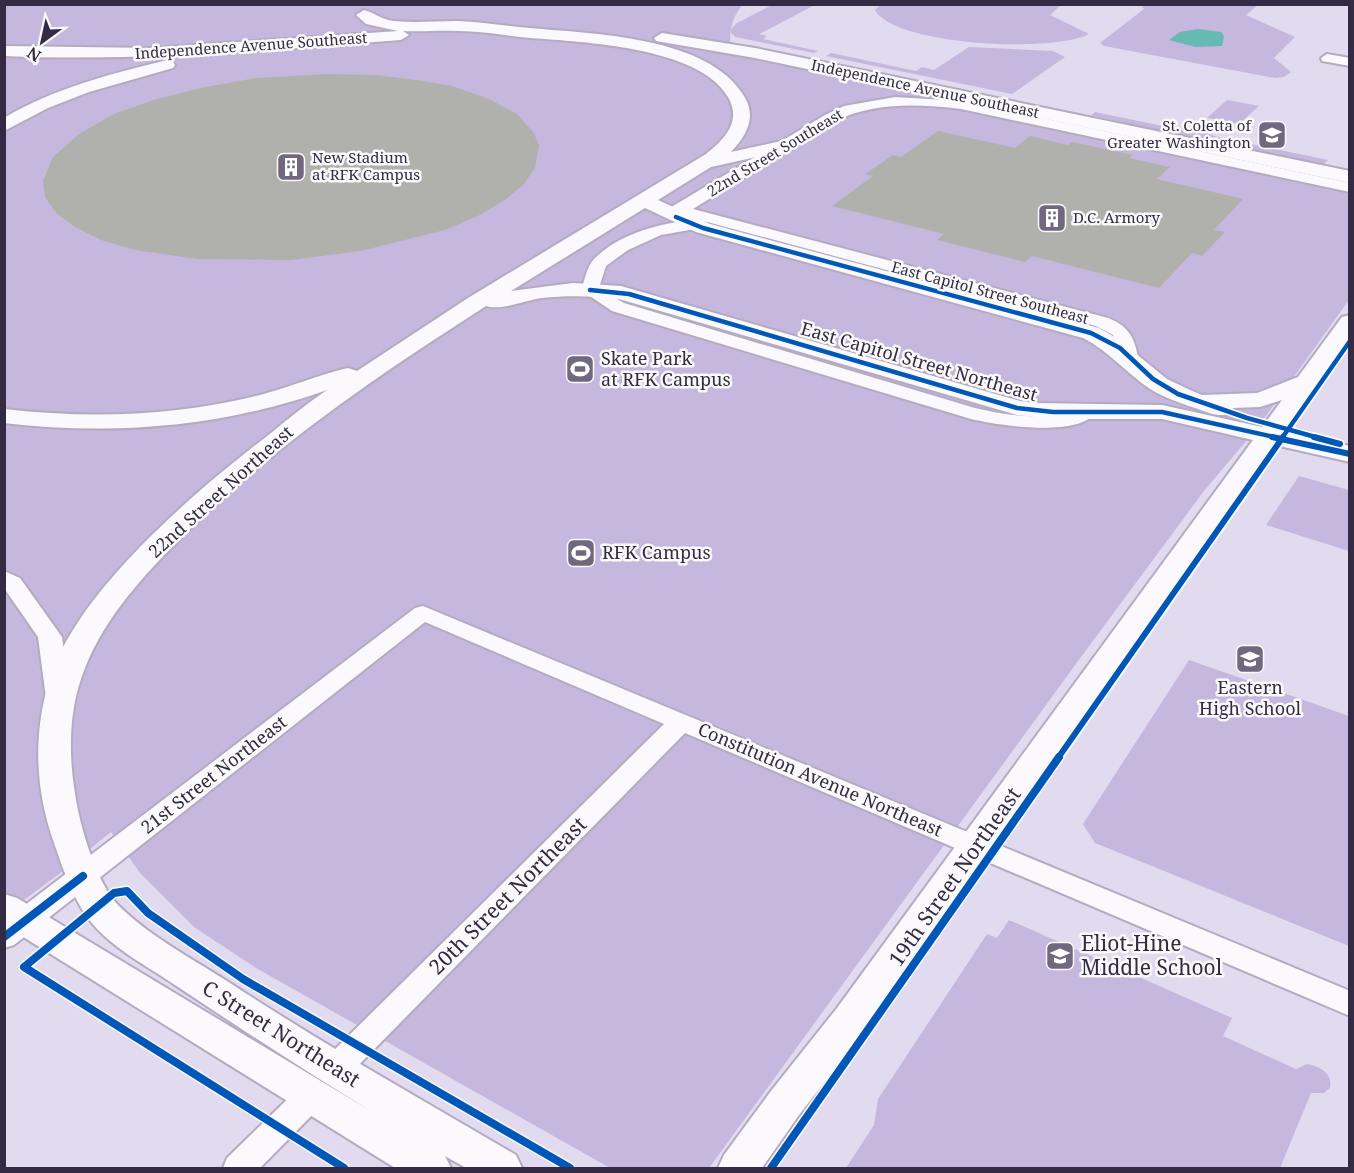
<svg xmlns="http://www.w3.org/2000/svg" width="1354" height="1173" font-family="'Noto Serif',serif">
<style>
.green{fill:#c6b7df}
.water{fill:#67b9b4}
.building{fill:#b0b1ad}
.lines{fill:none;stroke-linecap:round;stroke-linejoin:round}
.minor-casing{stroke:#b4abc1;stroke-width:4}
.major-casing{stroke:#b4abc1;stroke-width:4}
.minor{fill:#fbf9fd;fill-rule:evenodd}
.major{fill:#fbf9fd;fill-rule:evenodd}
.cycleway-far2-casing{stroke:#fafafa;stroke-width:8}
.cycleway-far1-casing{stroke:#fafafa;stroke-width:10}
.cycleway-casing{stroke:#fafafa;stroke-width:11}
.cycleway-far2{stroke:#0057b8;stroke-width:4.5}
.cycleway-far1{stroke:#0057b8;stroke-width:6}
.cycleway{stroke:#0057b8;stroke-width:8}
.labels{text-anchor:middle;stroke-width:5;stroke-linejoin:round;paint-order:stroke}
.far-street-label{font-size:15px;fill:#342a43;stroke:#fafafa}
.far-poi-label{font-size:15px;fill:#342a43;stroke:#fafafa;text-anchor:start}
.poi-label{font-size:18px;fill:#342a43;stroke:#fafafa;text-anchor:start}
.street-label{font-size:18px;fill:#342a43;stroke:#fafafa}
.near-street-label{font-size:21px;fill:#342a43;stroke:#fafafa}
.near-poi-label{font-size:21px;fill:#342a43;stroke:#fafafa;text-anchor:start}
</style>
<rect width="100%" height="100%" fill="#e2daef"/>
<g class="green">
<path d="M1140,4L1258,5L1246,15L1295,37L1274,58L1291,72L1284,77L1275,78L1104,46L1100,43L1144,9Z"/>
<path d="M5,5H742C730,21 729,33 731,53L1349,184V300L1258,427L1204,491L1078,661L709,1168H610L256,968L194,927L140,873L111,832L59,874L5,914Z"/>
<path d="M772,5H815L759,34L767,36L763,39L818,51L814,53L735,37L731,33V29L737,23Z"/>
<path d="M880,5H1061L1050,15L1089,34C1054,53 895,46 875,10Z"/>
<path d="M969,47L1053,51L1065,57L1012,94L826,56L831,53L916,71L922,67L934,70Z"/>
<path d="M1227,100L1259,106L1239,124L1207,118Z"/>
<path d="M1095,112L1187,131L1195,128L1217,137L1328,160L1323,165L1309,163L1193,139L1091,115Z"/>
<path d="M1299,476L1349,490V551L1266,525Z"/>
<path d="M1189,660L1349,716V946L1095,843L1083,824Z"/>
<path d="M1009,920L1232,1018L1223,1036L1296,1069L1307,1064C1319,1066 1333,1073 1330,1088L1324,1093H1311L1280,1168H846L874,1125L878,1099L987,934L997,938Z"/>
</g>
<path class="water" d="M1198,29L1221,32L1224,36L1222,46L1195,47L1169,40L1180,32Z"/>
<g class="building">
<path d="M326,74L376,75L424,81L452,86L489,99L517,114L534,133L539,146L535,168L524,184L505,200L478,216L445,230L361,251L291,260L197,259L135,250L101,240L75,227L56,213L45,197L43,181L53,157L79,134L114,114L157,99L205,87L256,78Z"/>
<path d="M938,131L1015,148L1030,136L1068,145L1072,142L1133,155L1129,158L1170,167L1157,179L1243,199L1214,230L1225,232L1202,256L1192,253L1159,288L1032,256L1025,262L937,240L944,234L832,206L873,176L865,174L893,155L901,157Z"/>
</g>
<g class="lines">
<g class="minor-casing">
<g id="minor">
<path d="M1327,54L1350,58V66L1322,61L1321,58Z"/>
<path d="M895,97L961,101L1350,183V192L961,109C918,104 875,102 835,121L693,209L1108,318C1128,326 1134,336 1138,357L1135,361H1123L1113,335L1096,326L670,212L668,209L825,115L844,106Z"/>
<path d="M695,220L703,225L701,228L661,235L628,250L606,266L599,288L624,303L975,408C998,413 1022,418 1046,416C1061,415 1078,405 1092,409L1095,413C1077,438 997,425 971,419L612,311L581,290C585,280 586,268 594,259C620,233 660,223 695,220Z"/>
<path d="M4,571L20,578L62,637L70,698L67,704L58,706L49,704L46,698L38,637L4,588Z"/>
<path d="M423,606L1350,991V1016L685,733L345,1079L334,1083L323,1079L318,1070L323,1061L664,724L425,622L14,945L4,948V921L415,608Z"/>
<path d="M312,1082L323,1086L328,1095L323,1104L260,1168H223L227,1158L301,1086Z"/>
</g>
</g>
<g class="major-casing">
<g id="major">
<path d="M364,10C375,13 382,20 394,21C415,23 436,21 457,21C482,22 506,26 530,28C593,34 708,36 744,96C757,117 747,135 731,152L786,140L792,141L795,145L792,149L711,167L658,200L710,224L1099,328L1118,339L1167,379L1190,390L1202,395L1257,393L1298,377L1342,317L1350,315V339L1284,432L1350,446V462L1275,445L865,1030L799,1115L762,1168H718L724,1155L771,1091L837,1008L1253,440L1162,419H1053L1017,415L619,299C593,296 568,295 542,298C525,300 502,311 486,306C379,375 273,446 183,536C144,575 105,617 85,668C69,707 68,752 75,793C79,824 96,882 118,905C149,936 191,958 227,981C321,1043 419,1098 516,1155L522,1168H466L445,1156L451,1168H395L4,925V894L17,898L374,1113C307,1072 241,1029 175,985C147,966 112,948 91,922C73,900 62,866 53,840C34,785 33,727 52,672C83,586 199,488 271,433C289,418 308,403 327,390C223,427 114,436 4,423V409C91,419 176,416 260,395C290,387 318,375 348,368L357,371L468,298L706,154C725,139 742,121 728,97C699,47 583,42 531,38C507,36 483,31 458,31C440,30 422,32 403,31L409,35L401,40C269,50 137,62 4,56V46L153,48L398,31L366,24L356,15ZM645,208L696,232L1083,338C1109,351 1126,373 1150,389C1165,398 1182,404 1198,409C1209,413 1218,417 1230,414L1233,408L1260,407L1282,400L1262,427L1162,405L1035,403L1020,401L621,286L573,283L511,291Z"/>
<path d="M662,33L755,48L1350,171V183L755,58L656,41L654,38Z"/>
<path d="M167,60L173,62L175,65L173,68L89,92L48,108L4,131V118C54,88 111,74 167,60Z"/>
</g>
</g>
<use href="#minor" class="minor"/>
<use href="#major" class="major"/>
<g class="cycleway-far2-casing">
<g id="cycleway-far2">
<path d="M676,217L703,228L1091,333L1120,348L1153,379L1178,394L1247,418L1319,438"/>
<path d="M590,290L629,294L1017,408L1053,412H1162L1279,438"/>
<path d="M1282,438L1350,341"/>
</g>
</g>
<g class="cycleway-far1-casing">
<g id="cycleway-far1">
<path d="M1272,437L1350,454"/>
<path d="M1314,437L1340,444"/>
<path d="M1058,758L1283,437"/>
</g>
</g>
<g class="cycleway-casing">
<g id="cycleway">
<path d="M4,937L83,876"/>
<path d="M344,1168L24,967L114,893L127,891L148,913L243,979L570,1168"/>
<path d="M771,1168L1059,757"/>
</g>
</g>
<use href="#cycleway-far2" class="cycleway-far2"/>
<use href="#cycleway-far1" class="cycleway-far1"/>
<use href="#cycleway" class="cycleway"/>
</g>
<defs>
<g id="school-square" transform="scale(1.5)"><rect x="-9" y="-9" width="18" height="18" rx="4" fill="#71687f" stroke="#fafafa"/><path d="M0-5L7-2L0 1L-7-2ZM-4 1L0 2.5L4 1V4Q0 6-4 4Z" fill="#fff"/></g>
<g id="building-square" transform="scale(1.5)"><rect x="-9" y="-9" width="18" height="18" rx="4" fill="#71687f" stroke="#fafafa"/><path d="M-4-6H4V6H1V3H-1V6H-4ZM-2.5-4.3h1.7v1.8h-1.7ZM.8-4.3h1.7v1.8H.8ZM-2.5-1h1.7V.8h-1.7ZM.8-1h1.7V.8H.8Z" fill="#fff"/></g>
<g id="stadium-square" transform="scale(1.5)"><rect x="-9" y="-9" width="18" height="18" rx="4" fill="#71687f" stroke="#fafafa"/><path d="M0-5a6.5 5 0 1 0 0 10a6.5 5 0 1 0 0-10ZM-3.5-1.8h7v3.6h-7Z" fill="#fff"/></g>
</defs>
<g fill-rule="evenodd">
<use href="#school-square" x="1272" y="135"/>
<use href="#building-square" x="291" y="167"/>
<use href="#building-square" x="1052" y="218"/>
<use href="#stadium-square" x="580" y="369"/>
<use href="#stadium-square" x="581" y="553"/>
<use href="#school-square" x="1250" y="659"/>
<use href="#school-square" x="1060" y="956"/>
</g>
<g class="labels">
<g class="far-street-label">
<text transform="translate(251 46) rotate(-4)" y="5">Independence Avenue Southeast</text>
<text transform="translate(925 89) rotate(12)" y="5">Independence Avenue Southeast</text>
<text transform="translate(775 153) rotate(-31)" y="5">22nd Street Southeast</text>
<text transform="translate(990 293) rotate(15)" y="5">East Capitol Street Southeast</text>
</g>
<g class="far-poi-label">
<text x="1251" y="131" text-anchor="end">St. Coletta of<tspan x="1251" dy="17">Greater Washington</tspan></text>
<text x="312" y="163">New Stadium<tspan x="312" dy="17">at RFK Campus</tspan></text>
<text x="1073" y="223">D.C. Armory</text>
</g>
<g class="poi-label">
<text x="601" y="365">Skate Park<tspan x="601" dy="21">at RFK Campus</tspan></text>
<text x="602" y="559">RFK Campus</text>
<text x="1250" y="694" text-anchor="middle">Eastern<tspan x="1250" dy="21">High School</tspan></text>
</g>
<g class="street-label">
<text transform="translate(919 362) rotate(16)" y="6">East Capitol Street Northeast</text>
<text transform="translate(221 492) rotate(-42)" y="6">22nd Street Northeast</text>
<text transform="translate(214 775) rotate(-38)" y="6">21st Street Northeast</text>
<text transform="translate(820 780) rotate(23)" y="6">Constitution Avenue Northeast</text>
</g>
<g class="near-street-label">
<text transform="translate(955 877) rotate(-55)" y="7">19th Street Northeast</text>
<text transform="translate(508 896) rotate(-45)" y="7">20th Street Northeast</text>
<text transform="translate(281 1034) rotate(32)" y="7">C Street Northeast</text>
</g>
<g class="near-poi-label">
<text x="1081" y="951">Eliot-Hine<tspan x="1081" dy="24">Middle School</tspan></text>
</g>
</g>
<rect width="1354" height="1173" fill="none" stroke="#342a43" stroke-width="12"/>
<g transform="translate(42 42) rotate(213)" stroke="#fafafa" stroke-width="4.5" paint-order="stroke">
<path d="M0-4.5L10 22L0 15L-10 22Z" fill="#342a43"/>
<text y="-9" font-size="16" font-weight="bold" text-anchor="middle" fill="#342a43">N</text>
</g>
</svg>
